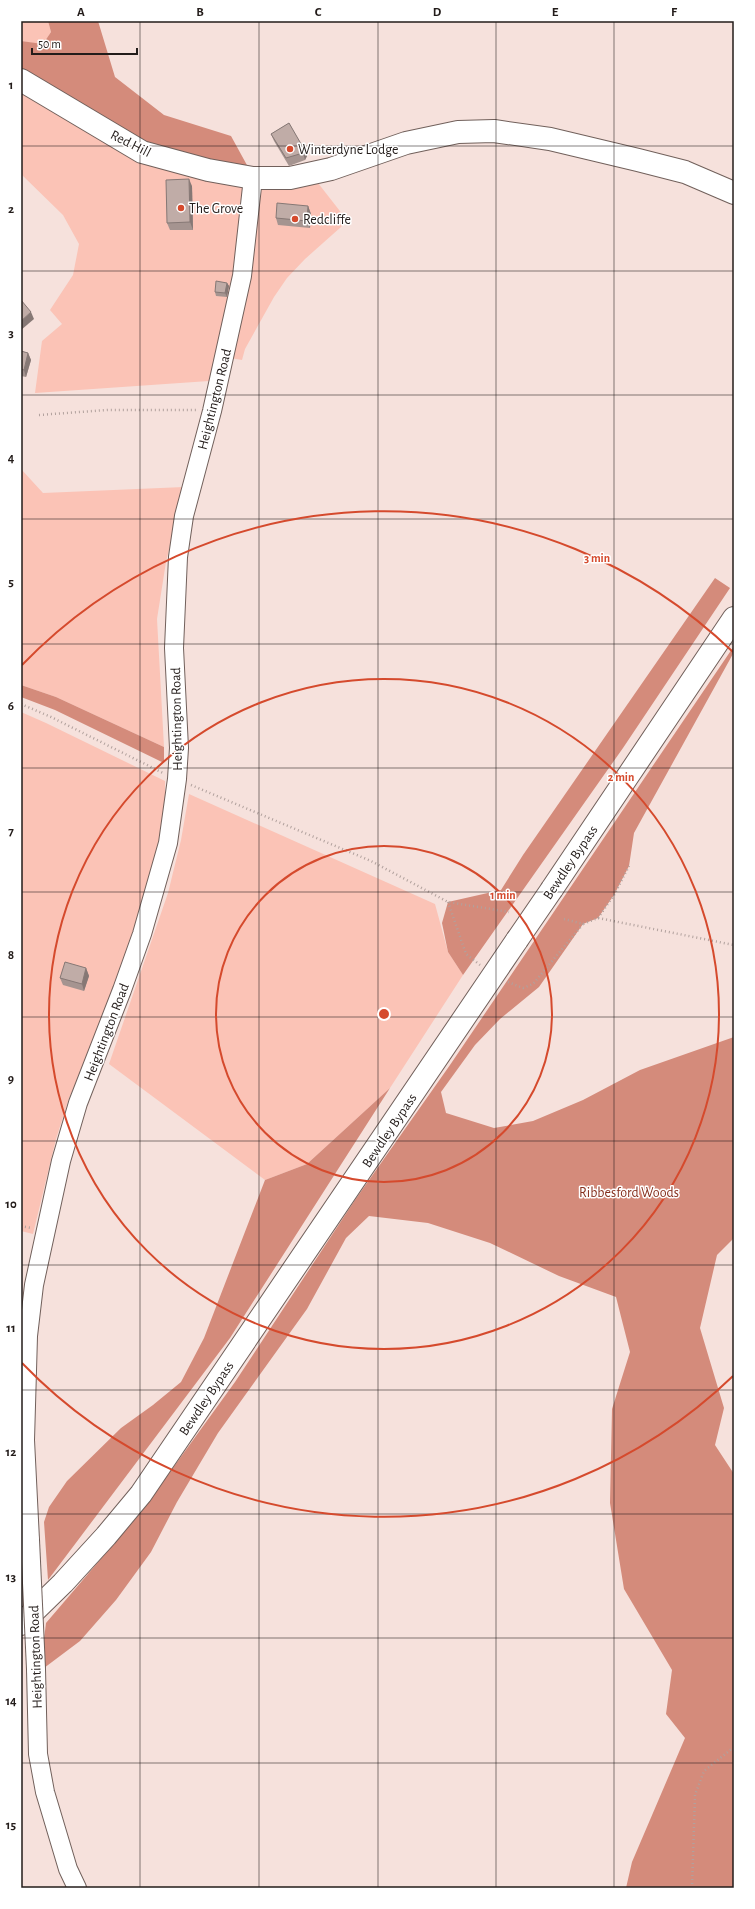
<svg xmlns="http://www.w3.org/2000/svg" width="755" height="1909" font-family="'Alegreya Sans',sans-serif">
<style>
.green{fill:#fbc3b6}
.forest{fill:#d48b7b}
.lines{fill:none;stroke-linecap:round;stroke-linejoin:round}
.minor-casing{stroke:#71605b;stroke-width:20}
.major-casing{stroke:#71605b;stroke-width:24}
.highway-casing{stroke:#71605b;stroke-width:24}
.path{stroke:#b1a19d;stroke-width:2.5;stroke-dasharray:1 3;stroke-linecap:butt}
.minor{stroke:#fff;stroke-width:18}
.major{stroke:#fff;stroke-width:22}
.highway{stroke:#fff;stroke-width:22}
.minor-bridge-casing{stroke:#71605b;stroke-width:20;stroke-linecap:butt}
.highway-bridge-casing{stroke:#71605b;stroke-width:24;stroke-linecap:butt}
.minor-bridge{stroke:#fff;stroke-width:18}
.highway-bridge{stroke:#fff;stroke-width:22}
.wall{fill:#a59490}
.shaded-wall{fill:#867875}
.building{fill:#c0aca7;stroke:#867875}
.grid{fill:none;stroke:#231c1a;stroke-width:1;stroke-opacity:0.55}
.ring{fill:none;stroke:#d54a2d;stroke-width:2}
.poi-dot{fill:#d54a2d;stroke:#fff;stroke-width:1.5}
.labels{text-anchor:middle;stroke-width:3;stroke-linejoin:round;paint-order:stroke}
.street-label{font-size:14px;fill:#231c1a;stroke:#fff}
.poi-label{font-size:14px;fill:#231c1a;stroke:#fff;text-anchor:start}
.park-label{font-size:14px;fill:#862f1d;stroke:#fff}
.centre{fill:#d54a2d;stroke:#fff;stroke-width:2}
.ring-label{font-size:12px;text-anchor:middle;font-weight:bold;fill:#d54a2d;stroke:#fff;stroke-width:3;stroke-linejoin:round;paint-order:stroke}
.neatline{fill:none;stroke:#231c1a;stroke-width:1.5}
.grid-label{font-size:13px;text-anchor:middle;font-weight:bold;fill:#231c1a}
</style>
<rect width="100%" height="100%" fill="#f6e1dc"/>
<g class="green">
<path d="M21,21H48L51,32L43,45L21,41Z"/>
<path d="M21,86L246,180L233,288L209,381L35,393L42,341L62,324L50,310L73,275L79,244L63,215L21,174Z"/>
<path d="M318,183L343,215L345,221L341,227L305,259L287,278L274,297L245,349L242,360L230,358L260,189Z"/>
<path d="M21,469L43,493L184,487L166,562L157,619L164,747L56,697L21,685Z"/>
<path d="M21,712L46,723L165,781V810L160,845L152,875L113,991L87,1059L69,1098L56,1139L33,1234L21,1231Z"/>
<path d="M189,794L435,904L448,952L463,975L390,1088L307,1164L265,1180L109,1064L168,893L181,840Z"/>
</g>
<g class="forest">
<path d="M48,21H98L115,77L164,115L231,136L248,167L147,147L21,70V41L43,44L51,32Z"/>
<path d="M715,578L730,588L623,748L463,975L448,952L442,923L448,902L501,890L523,855Z"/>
<path d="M734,646V652L634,833L629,866L614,895L598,918L583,924L539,987L500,1019L475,1045L441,1092L446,1113L494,1128L533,1121L583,1100L640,1070L734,1037V1238L717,1255L700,1328L724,1408L715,1445L734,1474V1888H626L632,1862L685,1738L666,1714L672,1670L624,1589L610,1503L612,1409L630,1352L616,1297L559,1276L490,1243L428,1223L369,1216L346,1238L307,1309L218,1433L177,1502L151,1552L116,1600L80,1641L40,1671L46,1623L141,1512L235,1382L355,1200L450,1065Z"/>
<path d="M21,685L56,697L164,747V763L55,710L21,697Z"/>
<path d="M390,1088L230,1338L48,1580L44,1522L49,1507L67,1481L121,1428L153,1405L181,1382L204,1338L265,1180L307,1164Z"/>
</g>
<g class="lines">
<g class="minor-casing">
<g id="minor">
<path d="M30,1540L25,1440L28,1336L34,1285L61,1161L78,1103L122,990L142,934L168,843L177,779L179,748L174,648L178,557L184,516L212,411L242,276L253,178"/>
<path d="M36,1669L38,1754L45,1792L68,1869L77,1888"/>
</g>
</g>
<g class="major-casing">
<path id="major" d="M21,80L142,152L208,170L253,178H290L331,169L406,143L458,132L494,131L550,139L638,160L685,172L734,193"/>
</g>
<g class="highway-casing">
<g id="highway">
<path d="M552,889L734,618"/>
<path d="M21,1624L63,1583L106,1536L141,1494L517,940"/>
</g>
</g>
<g class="path">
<path d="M39,415L107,410H196"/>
<path d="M21,704L51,717L163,773"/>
<path d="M191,785L371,861L448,902L509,912"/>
<path d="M448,902L466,954L480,965"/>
<path d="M598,918L614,895L629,866"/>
<path d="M564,919L583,924L598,918L734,945"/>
<path d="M508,982L523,988L533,984L583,924"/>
<path d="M21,1226L31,1228"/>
<path d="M692,1888L695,1795L704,1771L734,1747"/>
</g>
<use href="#minor" class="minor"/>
<use href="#major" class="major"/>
<use href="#highway" class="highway"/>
<g class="minor-bridge-casing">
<path id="minor-bridge" d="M30,1540L36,1669"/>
</g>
<g class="highway-bridge-casing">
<path id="highway-bridge" d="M517,940L552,889"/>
</g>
<use href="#minor-bridge" class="minor-bridge"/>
<use href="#highway-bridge" class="highway-bridge"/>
</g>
<g class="wall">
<path d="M289,123L307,156L305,160L289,166L274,141L271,134Z"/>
<path d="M192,186L193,230H170L167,223Z"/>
<path d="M308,206L311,214L310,228L278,225L276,218Z"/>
<path d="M227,283L229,286L227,297L216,296L215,292Z"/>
<path d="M21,351L28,353L31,360L26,377L21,376Z"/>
<path d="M86,968L89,976L84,991L63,985L60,978Z"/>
</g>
<g class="shaded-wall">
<path d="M304,149L307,156L305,160L303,153Z"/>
<path d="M189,179L192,186L193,230L190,222Z"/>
<path d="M308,206L311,214L310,228L307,221Z"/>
<path d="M227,283L229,286L227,297L225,293Z"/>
<path d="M31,312L34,319L21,330V321Z"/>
<path d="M28,353L31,360L26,377L24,370Z"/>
<path d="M86,968L89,976L84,991L82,984Z"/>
</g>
<g class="building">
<path d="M289,123L304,149L303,153L286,158L271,134Z"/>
<path d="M189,179L190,222L167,223L166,180Z"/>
<path d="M277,203L308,206L307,221L276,218Z"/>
<path d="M216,281L227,283L225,293L215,292Z"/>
<path d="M21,300L31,312L21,321Z"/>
<path d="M21,351L28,353L24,370L21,369Z"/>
<path d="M65,962L86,968L82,984L60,978Z"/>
</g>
<path class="grid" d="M140,21V1888M259,21V1888M378,21V1888M496,21V1888M614,21V1888M21,146H734M21,271H734M21,395H734M21,519H734M21,644H734M21,768H734M21,892H734M21,1017H734M21,1141H734M21,1265H734M21,1390H734M21,1514H734M21,1638H734M21,1763H734"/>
<g class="ring">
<circle cx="384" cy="1014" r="168"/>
<circle cx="384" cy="1014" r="335"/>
<path d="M733 1376A503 503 0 0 1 22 1363M22 665A503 503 0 0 1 733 652"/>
</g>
<g class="poi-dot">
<circle cx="290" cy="149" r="4"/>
<circle cx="181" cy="208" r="4"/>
<circle cx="295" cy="219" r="4"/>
</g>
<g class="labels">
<g class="street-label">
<text transform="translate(131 143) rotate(27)" y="5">Red Hill</text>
<text transform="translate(214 399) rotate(-76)" y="5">Heightington Road</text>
<text transform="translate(176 719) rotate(-91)" y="5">Heightington Road</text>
<text transform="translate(570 862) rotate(-56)" y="5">Bewdley Bypass</text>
<text transform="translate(106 1032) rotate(-69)" y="5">Heightington Road</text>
<text transform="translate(389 1130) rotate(-56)" y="5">Bewdley Bypass</text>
<text transform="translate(206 1398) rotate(-56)" y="5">Bewdley Bypass</text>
<text transform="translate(35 1657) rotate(-92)" y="5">Heightington Road</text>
</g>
<g class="poi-label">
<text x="298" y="154">Winterdyne Lodge</text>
<text x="189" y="213">The Grove</text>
<text x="303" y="224">Redcliffe</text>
</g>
<g class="park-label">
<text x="629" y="1197">Ribbesford Woods</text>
</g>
</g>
<circle cx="384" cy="1014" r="6" class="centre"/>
<g class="ring-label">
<text x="597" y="562">3 min</text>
<text x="621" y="781">2 min</text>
<text x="503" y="899">1 min</text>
</g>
<rect width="755" height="1909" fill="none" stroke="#ffffff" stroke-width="44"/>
<path d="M32 48v6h105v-6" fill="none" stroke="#231c1a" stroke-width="2"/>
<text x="38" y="48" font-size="12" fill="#231c1a" stroke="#ffffff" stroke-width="3" paint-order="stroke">50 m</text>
<rect x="22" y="22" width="711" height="1865" class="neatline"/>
<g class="grid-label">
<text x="81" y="16">A</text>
<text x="200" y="16">B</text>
<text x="318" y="16">C</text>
<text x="437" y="16">D</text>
<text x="555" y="16">E</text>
<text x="674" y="16">F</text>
<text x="11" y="89">1</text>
<text x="11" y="213">2</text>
<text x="11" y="337">3</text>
<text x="11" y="462">4</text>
<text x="11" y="586">5</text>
<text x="11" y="710">6</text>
<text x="11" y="835">7</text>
<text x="11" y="959">8</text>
<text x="11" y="1083">9</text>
<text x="11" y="1208">10</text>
<text x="11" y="1332">11</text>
<text x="11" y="1456">12</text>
<text x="11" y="1581">13</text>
<text x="11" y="1705">14</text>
<text x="11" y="1829">15</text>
</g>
</svg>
